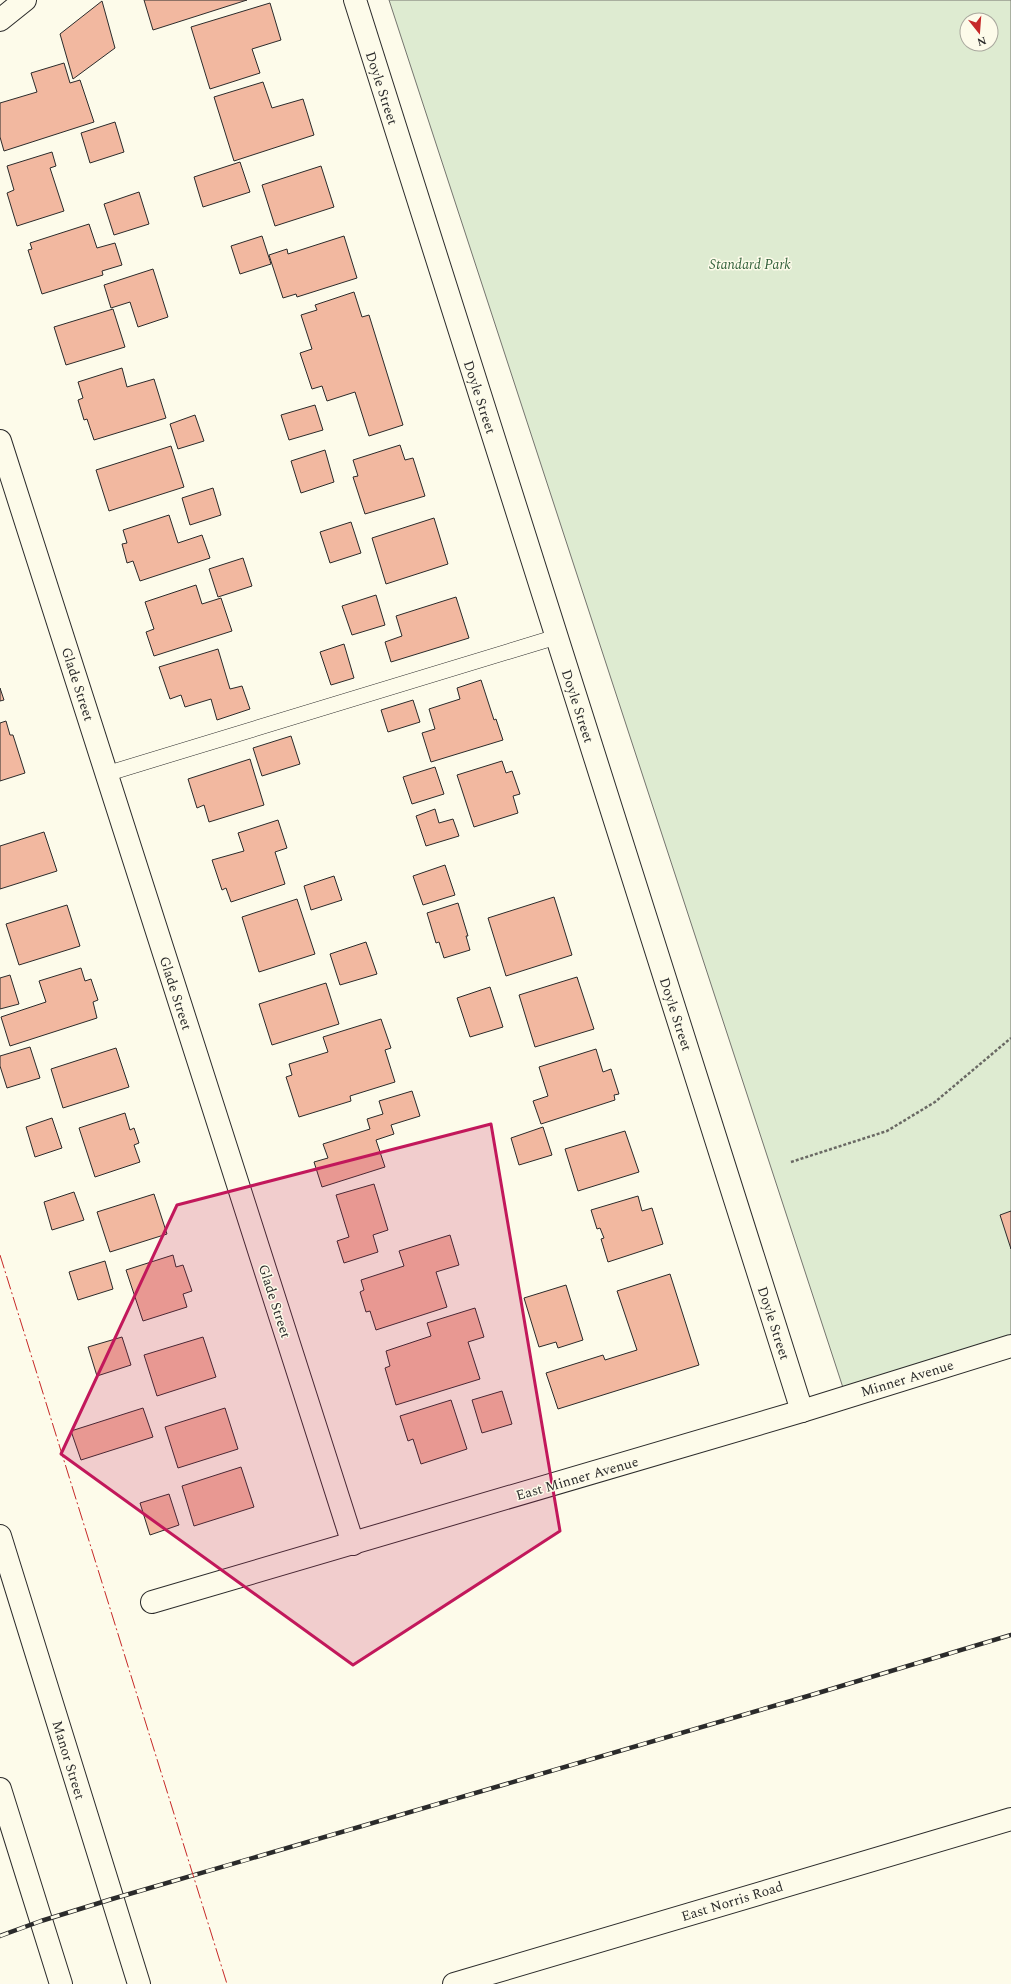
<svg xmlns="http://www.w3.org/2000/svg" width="1011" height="1984" font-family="Spectral,serif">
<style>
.green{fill:#deebd1;stroke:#74746e;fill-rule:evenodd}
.building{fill:#f2b8a0;stroke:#2b2b2b}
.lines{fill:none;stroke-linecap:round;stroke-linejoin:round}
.service-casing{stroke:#2b2b2b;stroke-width:16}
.minor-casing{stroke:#2b2b2b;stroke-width:24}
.tertiary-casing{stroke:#2b2b2b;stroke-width:24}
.primary-casing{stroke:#2b2b2b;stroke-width:24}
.path{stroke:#6a6964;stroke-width:2.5;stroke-dasharray:3 2;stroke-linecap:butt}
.service{stroke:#fdfbea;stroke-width:15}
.minor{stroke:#fdfbea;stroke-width:22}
.tertiary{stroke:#fdfbea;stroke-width:22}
.primary{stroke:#fdfbea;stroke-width:22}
.rail-casing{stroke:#2b2b2b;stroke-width:4.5}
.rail{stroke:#fdfbea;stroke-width:3;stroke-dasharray:9;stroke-linecap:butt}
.power{stroke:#c62828;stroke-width:1;stroke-dasharray:14 3 2 3;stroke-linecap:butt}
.marked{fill:#c2185b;fill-opacity:0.2;stroke:#c2185b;stroke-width:3;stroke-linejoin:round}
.labels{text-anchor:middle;stroke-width:3;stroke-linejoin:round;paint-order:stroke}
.street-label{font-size:14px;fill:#2b2b2b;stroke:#fdfbea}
.park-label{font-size:14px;font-style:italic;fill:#34623c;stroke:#fdfbea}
</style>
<rect width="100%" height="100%" fill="#fdfbea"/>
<path class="green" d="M389,0H1011V1348L848,1403ZM967,20H991V44H967Z"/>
<g class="building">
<path d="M144,0H247L153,30Z"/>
<path d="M102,1L115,48L73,79L60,34Z"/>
<path d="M270,3L281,40L252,49L260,73L210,89L191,27Z"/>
<path d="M64,63L70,83L80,80L94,122L4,151L0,137V103L37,92L31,73Z"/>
<path d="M263,82L272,108L303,99L314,135L234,161L214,97Z"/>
<path d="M115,122L124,152L90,163L81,133Z"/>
<path d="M52,152L56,166L50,168L64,211L17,226L7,193L14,190L7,166Z"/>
<path d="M240,162L250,192L203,207L194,177Z"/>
<path d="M321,166L334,207L275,226L262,185Z"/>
<path d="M139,192L149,224L114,235L104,204Z"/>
<path d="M89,224L97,248L115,243L122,265L102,271L103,275L42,294L28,250L32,249L30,243Z"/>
<path d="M262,236L271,264L240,274L231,246Z"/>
<path d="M344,236L357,278L297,297L296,294L283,298L269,255L287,249L288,254Z"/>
<path d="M153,269L168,317L138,327L130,302L111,308L104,285Z"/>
<path d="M354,292L362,317L369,315L403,425L369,436L355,392L327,401L322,386L312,389L300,353L312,349L301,315L317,310L315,305Z"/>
<path d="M113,309L125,347L66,365L54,327Z"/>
<path d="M122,368L127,387L154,379L166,418L94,440L87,419L84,420L78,400L83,398L78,382Z"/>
<path d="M315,405L323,430L289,440L281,415Z"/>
<path d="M195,415L204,441L178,449L170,424Z"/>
<path d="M400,445L405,460L413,458L425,496L365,514L353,477L358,476L353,460Z"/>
<path d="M171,446L184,487L109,511L96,470Z"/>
<path d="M325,450L334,482L301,493L291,461Z"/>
<path d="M213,488L221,515L190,525L182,498Z"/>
<path d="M169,515L178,543L202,535L210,558L140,581L133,561L127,563L122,544L127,543L123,530Z"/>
<path d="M434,518L448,564L386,584L372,538Z"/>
<path d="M351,522L361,553L330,563L320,532Z"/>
<path d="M243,558L252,586L218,597L209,569Z"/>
<path d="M196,585L202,604L221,598L232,631L154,656L146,632L154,629L145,602Z"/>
<path d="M376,595L385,625L352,635L342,606Z"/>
<path d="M456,597L469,638L391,662L385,642L402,636L396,616Z"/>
<path d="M344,644L354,678L331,685L320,652Z"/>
<path d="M218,649L230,689L242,686L250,709L217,720L211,699L185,707L181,695L170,699L159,667Z"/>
<path d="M481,680L494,720L496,719L503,740L431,762L422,733L435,729L429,709L460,699L457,688Z"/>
<path d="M0,688L4,700L0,701Z"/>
<path d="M413,700L420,722L388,732L381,710Z"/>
<path d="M6,721L10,735H13L25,773L0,781V723Z"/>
<path d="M291,736L300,764L262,776L253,748Z"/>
<path d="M250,759L264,805L209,822L204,805L197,808L188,779Z"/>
<path d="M502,761L506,773L512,771L520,794L513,796L518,813L474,827L457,775Z"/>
<path d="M435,767L444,794L412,804L403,777Z"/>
<path d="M435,809L439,823L453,819L459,836L426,846L416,816Z"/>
<path d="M278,820L287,848L275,852L285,884L231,902L226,888L222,890L212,860L244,851L238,833Z"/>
<path d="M44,832L57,871L0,889V846Z"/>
<path d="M445,865L455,895L423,905L413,876Z"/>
<path d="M334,876L342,900L311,910L304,886Z"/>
<path d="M554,897L572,955L506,976L488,918Z"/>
<path d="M297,899L315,954L259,972L242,917Z"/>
<path d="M458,903L468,936H466L470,950L444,958L439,942L436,943L427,913Z"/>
<path d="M67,905L80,946L19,965L6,924Z"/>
<path d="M366,942L377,974L340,985L330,954Z"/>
<path d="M81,968L85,981L91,979L98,1000L93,1002L97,1018L10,1046L1,1017L46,1002L39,981Z"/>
<path d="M10,975L19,1004L0,1009V978Z"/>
<path d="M577,977L594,1029L535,1047L519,995Z"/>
<path d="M326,983L339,1024L272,1045L259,1004Z"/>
<path d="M490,987L503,1027L470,1037L457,998Z"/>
<path d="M381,1019L391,1048L385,1050L395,1082L350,1096L351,1101L299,1117L286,1077L292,1075L289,1064L328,1052L323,1037Z"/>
<path d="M30,1047L40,1078L7,1088L0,1066V1056Z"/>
<path d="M116,1048L129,1087L63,1108L51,1069Z"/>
<path d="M596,1049L603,1072L611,1069L619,1094L614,1095L615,1100L541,1124L533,1101L548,1096L539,1067Z"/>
<path d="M412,1091L420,1116L391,1125L394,1134L376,1140L385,1167L322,1187L314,1162L328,1158L323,1144L370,1129L367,1119L383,1114L379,1101Z"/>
<path d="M125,1113L130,1130L134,1128L139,1143L134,1145L140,1162L95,1177L79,1128Z"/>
<path d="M52,1118L62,1148L35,1157L26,1127Z"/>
<path d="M543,1127L552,1155L519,1165L511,1138Z"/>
<path d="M625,1131L639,1172L578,1191L565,1149Z"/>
<path d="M374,1184L388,1230L373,1235L378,1252L344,1263L337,1241L349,1237L336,1195Z"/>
<path d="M74,1192L84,1220L52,1230L44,1202Z"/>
<path d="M154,1194L167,1234L110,1252L97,1212Z"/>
<path d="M638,1196L642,1211L652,1208L663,1244L608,1262L601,1239L604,1238L600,1228L597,1229L591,1210Z"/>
<path d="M1011,1211V1249L1000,1215Z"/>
<path d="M450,1235L459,1265L436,1272L447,1307L376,1330L370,1311L366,1312L360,1292L364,1290L361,1280L404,1266L399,1251Z"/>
<path d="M173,1255L176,1267L183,1265L192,1291L183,1294L187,1307L143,1321L126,1270Z"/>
<path d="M105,1261L113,1289L78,1300L69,1272Z"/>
<path d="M670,1274L699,1365L558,1409L546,1373L603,1355L605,1360L637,1350L617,1291Z"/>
<path d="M566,1285L583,1340L558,1348L556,1342L539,1347L524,1298Z"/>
<path d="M475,1308L484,1337L468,1342L480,1379L396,1405L385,1368L390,1366L386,1351L431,1336L427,1323Z"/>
<path d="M122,1337L131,1365L97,1376L88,1347Z"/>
<path d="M203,1337L216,1377L157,1396L144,1355Z"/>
<path d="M502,1391L512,1424L482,1433L472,1400Z"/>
<path d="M451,1400L467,1449L421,1464L413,1439L408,1441L400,1416Z"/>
<path d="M143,1408L153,1437L81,1460L71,1431Z"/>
<path d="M225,1408L238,1449L178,1468L165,1427Z"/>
<path d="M241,1467L254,1507L194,1526L182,1486Z"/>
<path d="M169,1494L179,1525L150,1535L140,1503Z"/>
</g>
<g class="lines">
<g class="service-casing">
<path id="service" d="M106,774L556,637"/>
</g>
<g class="minor-casing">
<g id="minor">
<path d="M355,0L802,1411"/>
<path d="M0,441L353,1544"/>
<path d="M152,1602L802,1411L1011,1346"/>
</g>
</g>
<g class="tertiary-casing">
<g id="tertiary">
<path d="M0,20L25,0"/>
<path d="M454,1984L1011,1819"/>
</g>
</g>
<g class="primary-casing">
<g id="primary">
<path d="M0,1536L139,1984"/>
<path d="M0,1789L61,1984"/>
</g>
</g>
<path class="path" d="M791,1162L887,1131L935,1102L1011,1038"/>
<use href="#service" class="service"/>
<use href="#minor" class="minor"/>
<use href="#tertiary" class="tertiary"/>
<use href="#primary" class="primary"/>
<g class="rail-casing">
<path id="rail" d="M0,1936L41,1921L112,1899L808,1696L1011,1635"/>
</g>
<use href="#rail" class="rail"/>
<path class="power" d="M0,1255L227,1984"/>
</g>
<path class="marked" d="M491,1124L560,1531L353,1665L61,1454L177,1205Z"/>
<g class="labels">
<g class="street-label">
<text transform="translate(382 88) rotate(72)" y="5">Doyle Street</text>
<text transform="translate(480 397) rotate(72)" y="5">Doyle Street</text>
<text transform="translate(78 684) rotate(72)" y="5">Glade Street</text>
<text transform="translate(578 706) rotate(72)" y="5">Doyle Street</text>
<text transform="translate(176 993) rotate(72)" y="5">Glade Street</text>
<text transform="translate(676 1014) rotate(72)" y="5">Doyle Street</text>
<text transform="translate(275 1301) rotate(72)" y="5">Glade Street</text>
<text transform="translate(774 1323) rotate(72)" y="5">Doyle Street</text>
<text transform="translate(907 1378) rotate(-17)" y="5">Minner Avenue</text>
<text transform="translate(577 1478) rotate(-16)" y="5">East Minner Avenue</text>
<text transform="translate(69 1760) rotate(73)" y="5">Manor Street</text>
<text transform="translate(732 1901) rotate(-17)" y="5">East Norris Road</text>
</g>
<g class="park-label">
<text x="750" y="269">Standard Park</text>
</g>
</g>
<g transform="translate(979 32) rotate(163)"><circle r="19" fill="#fdfbea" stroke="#a9a89e"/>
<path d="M0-3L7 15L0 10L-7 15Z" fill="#c62828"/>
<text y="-6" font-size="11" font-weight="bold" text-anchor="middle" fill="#2b2b2b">N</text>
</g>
</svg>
